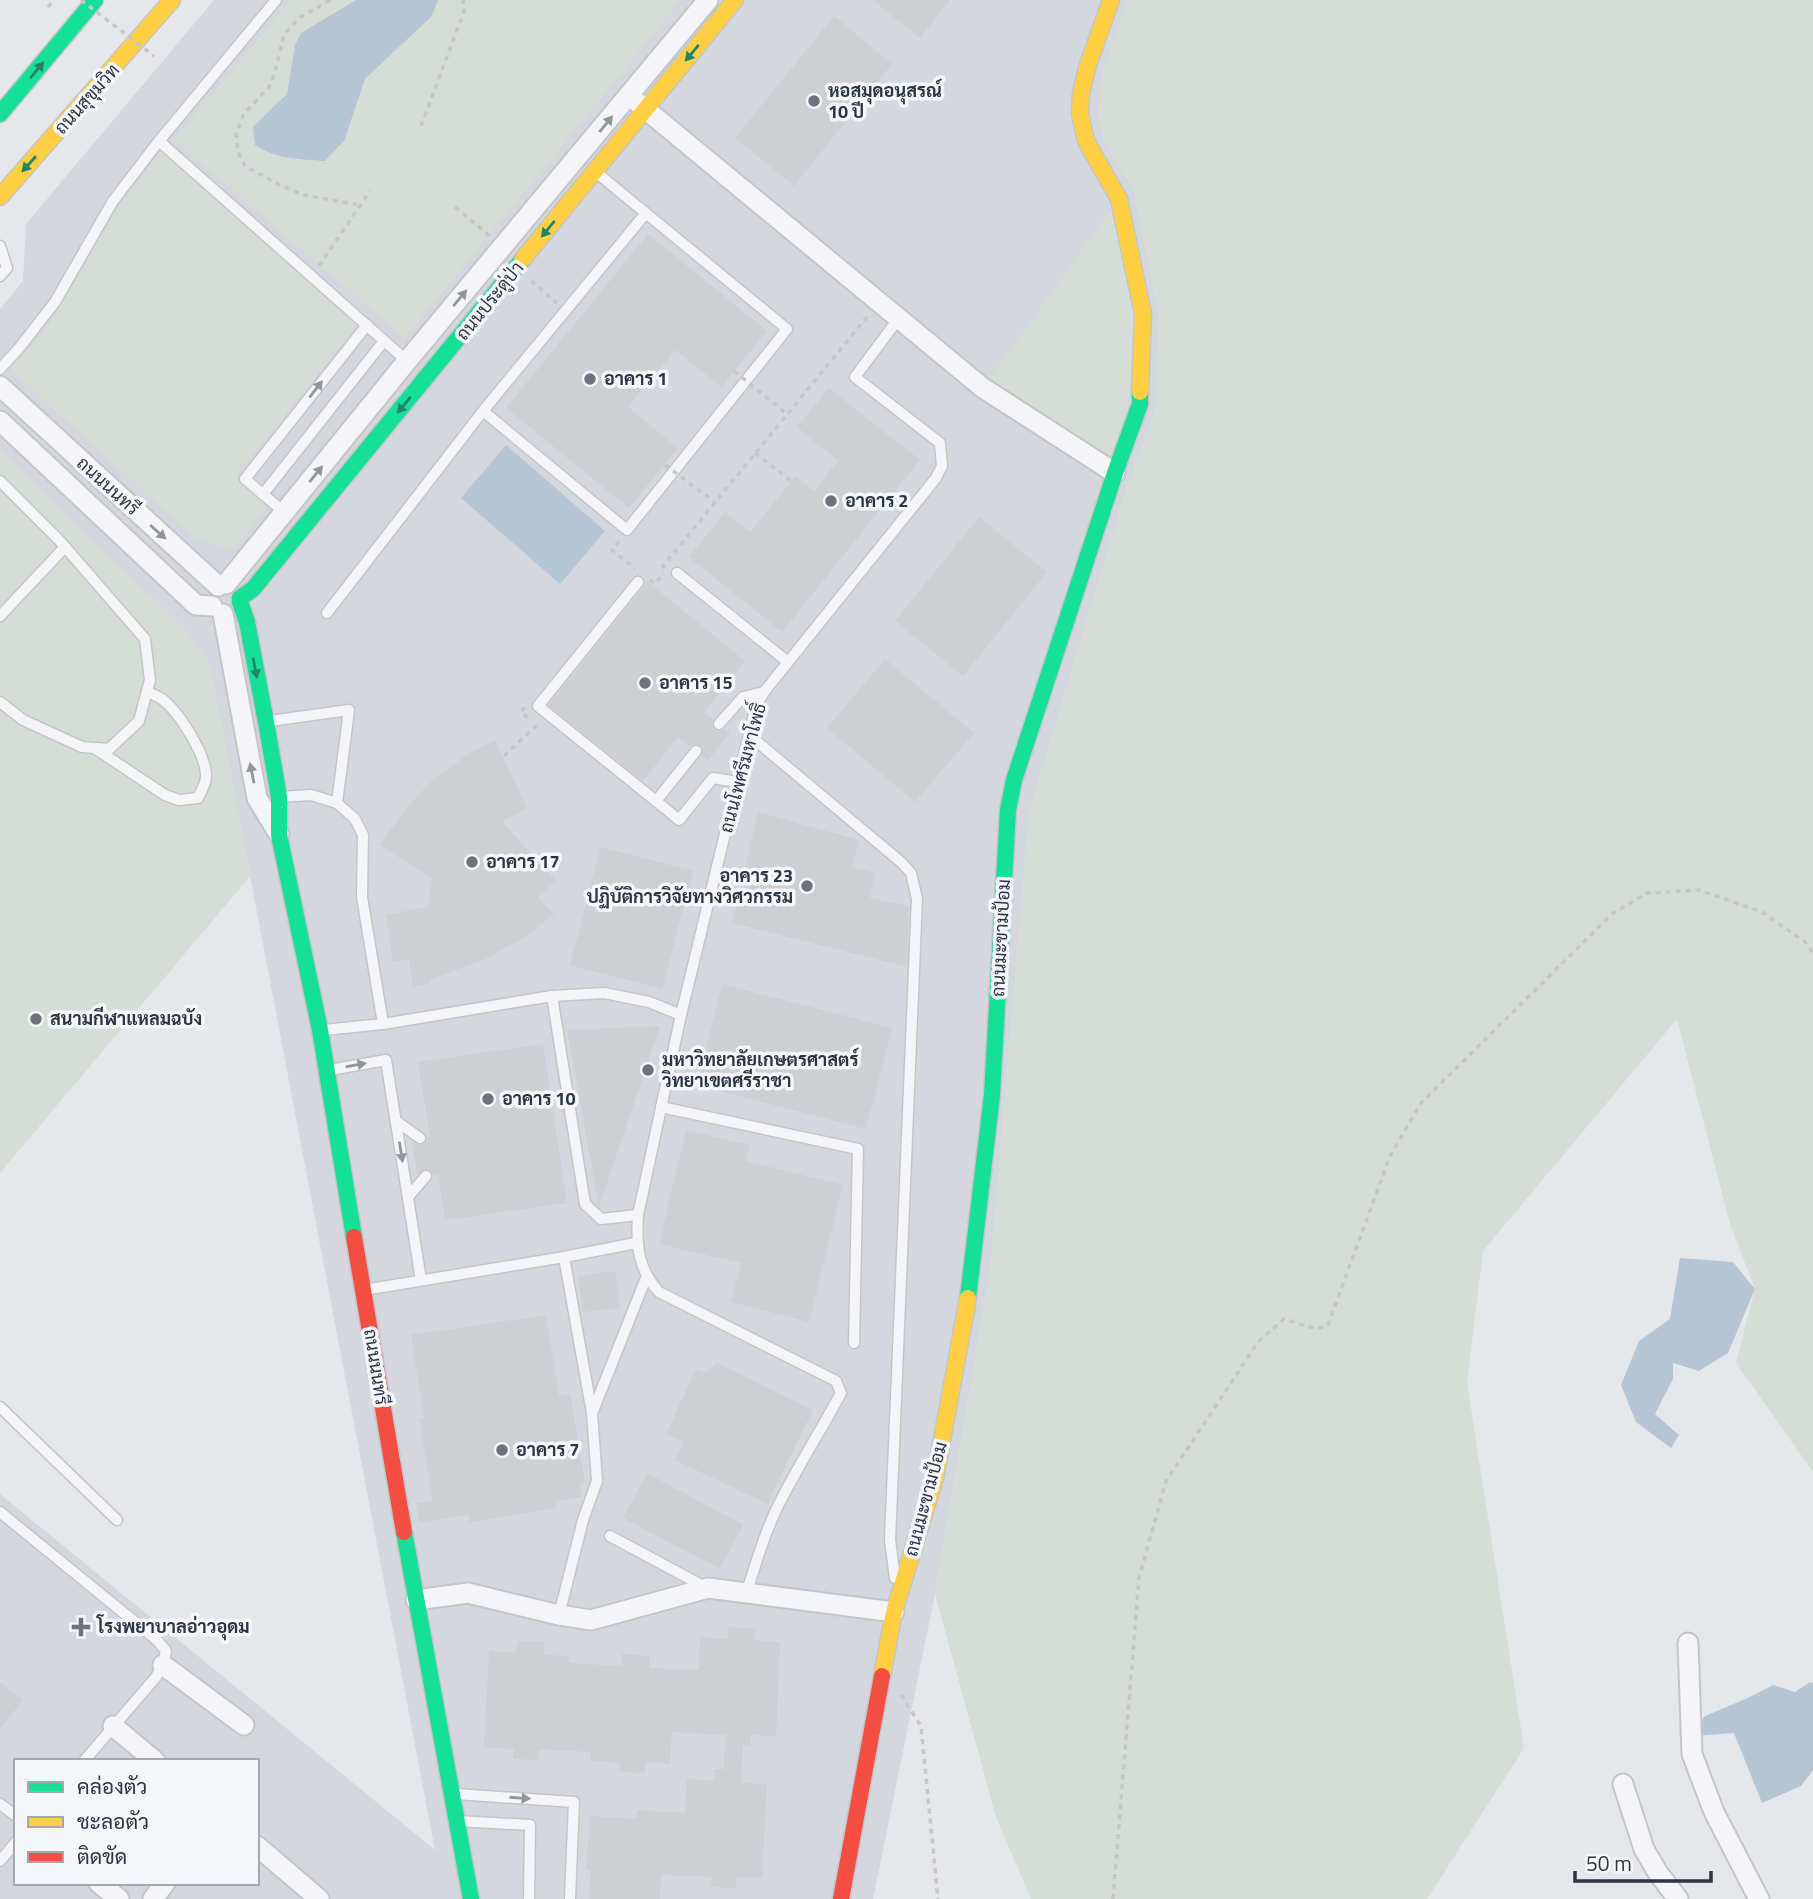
<svg xmlns="http://www.w3.org/2000/svg" width="1813" height="1899" font-family="'Titillium Web',Sarabun,sans-serif">
<style>
.built{fill:#d4d7dd;fill-rule:evenodd}
.green{fill:#d6ddd6}
.water{fill:#b5c5d4}
.building{fill:#cecfd2}
.lines{fill:none;stroke-linecap:round;stroke-linejoin:round}
.lane-casing{stroke:#c3c5c8;stroke-width:13}
.street-casing{stroke:#c3c5c8;stroke-width:23}
.fast-casing{stroke:#c3c5c8;stroke-width:19}
.slow-casing{stroke:#c3c5c8;stroke-width:19}
.jam-casing{stroke:#c3c5c8;stroke-width:19}
.path{stroke:#c5c5ca;stroke-width:3.5;stroke-dasharray:5 5;stroke-linecap:butt}
.lane{stroke:#f5f5f7;stroke-width:10}
.street{stroke:#f5f5f7;stroke-width:19}
.fast{stroke:#16e098;stroke-width:16}
.slow{stroke:#ffcf43;stroke-width:16}
.jam{stroke:#f24e42;stroke-width:16}
.path-bridge{stroke:#c5c5ca;stroke-width:3.5;stroke-dasharray:5 5;stroke-linecap:butt}
.oneway{fill:#22826a}
.oneway2{fill:#90959e}
.poi-dot{fill:#6d737e;stroke:#f4f6f9;stroke-width:2.5}
.labels{text-anchor:middle;stroke-width:7;stroke-linejoin:round;paint-order:stroke}
.poi-label{font-size:18px;font-weight:bold;fill:#2c3544;stroke:#f4f6f9;text-anchor:start}
.street-label{font-size:18px;fill:#2c3544;stroke:#f4f6f9}
</style>
<rect width="100%" height="100%" fill="#e5e7ea"/>
<path class="built" d="M214,0H1128L1105,68L1099,94L1104,141L1134,190L1159,317L1156,407L1126,492L1029,814L991,1266L935,1594L873,1899H0V1494L435,1850L210,665L187,632L0,451V309L23,281L26,224ZM16,1761H257V1883H16Z"/>
<g class="green">
<path d="M291,0H681L405,338L174,140Z"/>
<path d="M1128,0H1813V1472L1736,1363L1755,1289L1730,1224L1677,1019L1483,1251L1467,1383L1524,1748L1427,1899H1031L996,1817L935,1594L991,1266L1029,814L1126,492L1156,407L1159,317L1134,190L1104,141L1098,115L1099,94L1105,68Z"/>
<path d="M162,151L357,324L235,477L268,507L232,550L196,539L11,370L57,313L115,212Z"/>
<path d="M1119,199L1143,314L1115,473L983,388Z"/>
<path d="M0,451L187,632L210,665L251,875L0,1173Z"/>
</g>
<g class="water">
<path d="M356,0H438L432,16L365,79L344,141L325,161C300,159 276,159 255,145L253,127L287,94L295,45L301,33Z"/>
<path d="M506,445L605,531L560,584L461,498Z"/>
<path d="M1680,1258L1733,1262L1755,1289L1728,1353L1699,1371L1673,1363V1379L1655,1414L1679,1435L1671,1448L1636,1422L1621,1385L1639,1341L1670,1319Z"/>
<path d="M1810,1682L1813,1683V1770L1801,1786L1762,1803L1734,1733L1692,1736L1705,1716L1748,1698L1773,1685L1795,1692Z"/>
</g>
<g class="building">
<path d="M873,0H950L920,38Z"/>
<path d="M834,16L892,64L794,186L735,138Z"/>
<path d="M648,234L767,331L721,387L675,350L628,407L678,448L629,508L506,408Z"/>
<path d="M829,388L920,460L782,632L689,557L725,512L750,532L796,476L814,491L838,461L797,427Z"/>
<path d="M979,517L1047,572L963,676L895,621Z"/>
<path d="M646,580L745,661L704,712L713,719L712,726L715,730L721,731L725,729L730,733L708,760L702,756L703,751L701,746L696,744L690,746L678,737L643,781L548,705L644,587Z"/>
<path d="M885,659L974,733L915,802L827,728Z"/>
<path d="M495,740L527,808L502,822L556,880L538,897L554,914L527,936L488,958L429,980L430,984L413,987L409,959L393,962L386,915L428,907L432,878L379,845L409,805L434,779L470,753Z"/>
<path d="M758,812L859,840L852,867L875,873L870,898L909,906L907,967L732,923Z"/>
<path d="M601,847L693,871L662,989L570,965Z"/>
<path d="M722,984L892,1028L866,1129L697,1085Z"/>
<path d="M660,1026L599,1207L567,1030Z"/>
<path d="M543,1044L567,1203L445,1220L438,1175H433L431,1171L427,1169L417,1175L412,1142L422,1145L426,1142L427,1137L430,1136L418,1062Z"/>
<path d="M686,1130L750,1145L746,1161L843,1185L809,1322L731,1302L741,1263L659,1244Z"/>
<path d="M615,1271L620,1308L583,1312L578,1276Z"/>
<path d="M546,1315L559,1396L570,1394L585,1482L580,1483L582,1497L555,1501L556,1508L470,1522L468,1515L419,1522L416,1503L433,1501L419,1419L424,1418L411,1335Z"/>
<path d="M717,1363L813,1410L767,1504L675,1460L684,1442L666,1434L696,1369L705,1373Z"/>
<path d="M647,1473L743,1525L720,1569L623,1518Z"/>
<path d="M728,1627L756,1628L755,1640L780,1642L776,1736L751,1735L750,1746L743,1745L741,1783L767,1784L762,1878L737,1877L736,1888L711,1887L712,1877L663,1875L661,1876L660,1899H589L591,1870H586L590,1816L637,1819V1810L685,1813L687,1779L714,1781V1769H724L725,1735L672,1732L670,1764L645,1762V1773L619,1772L620,1763L590,1761L591,1752L539,1749V1760L513,1759L514,1749L484,1748L489,1651L516,1653L517,1641L544,1642V1655L569,1656L568,1663L622,1666V1654L650,1656L649,1668L699,1670L700,1637L728,1639Z"/>
<path d="M0,1682L23,1700L0,1729Z"/>
</g>
<g class="lines">
<g class="lane-casing">
<g id="lane">
<path d="M159,141L407,361"/>
<path d="M0,246L7,268L0,276"/>
<path d="M0,369L20,347L55,302L113,201L159,141L276,0"/>
<path d="M483,411L627,530L787,329L597,173"/>
<path d="M0,481L59,540L145,639L150,680L139,721L109,749L82,747L23,720L0,702"/>
<path d="M263,494L384,341"/>
<path d="M284,512L245,479L367,325"/>
<path d="M677,573L788,662"/>
<path d="M638,582L538,706L656,801"/>
<path d="M327,613L483,411L646,213"/>
<path d="M0,616L65,547"/>
<path d="M270,721L349,710L337,803"/>
<path d="M719,724L743,697L764,692"/>
<path d="M749,735L901,862L911,873L917,899L890,1540L895,1578"/>
<path d="M96,749L165,795L179,800L198,798C201,791 206,784 206,777C207,756 179,712 162,699C158,696 152,694 147,692"/>
<path d="M696,751L656,801L679,820L713,778L737,782"/>
<path d="M280,797L311,795L337,803L355,819L363,835L362,897L383,1024"/>
<path d="M552,996L585,1204L601,1219L638,1215"/>
<path d="M324,1030L383,1024L552,996L604,993L649,1002L681,1015"/>
<path d="M330,1070L386,1060L421,1280"/>
<path d="M661,1107L858,1149L854,1343"/>
<path d="M396,1121L420,1138"/>
<path d="M408,1197L426,1176"/>
<path d="M364,1290L564,1257L636,1243"/>
<path d="M0,1407L117,1520"/>
<path d="M593,1411L646,1278"/>
<path d="M0,1512L157,1640L166,1651L163,1665L156,1677L84,1761"/>
<path d="M610,1536L705,1587"/>
<path d="M746,1594C756,1563 765,1531 780,1502C799,1465 821,1430 841,1393L836,1381L659,1292C638,1269 636,1246 638,1215L681,1015L756,706L764,692L936,478L942,466L940,443L855,377L899,318"/>
<path d="M559,1615L583,1520L597,1481L592,1413L564,1257"/>
<path d="M456,1794L574,1802L570,1899"/>
<path d="M0,1804L16,1816"/>
<path d="M458,1821L530,1825L529,1899"/>
<path d="M0,1861L16,1842"/>
</g>
</g>
<g class="street-casing">
<g id="street">
<path d="M638,103L983,388L1115,473"/>
<path d="M0,386L218,586"/>
<path d="M0,421L196,605L212,606"/>
<path d="M226,584L407,361L708,0"/>
<path d="M223,614L257,798L279,834"/>
<path d="M416,1600L468,1593L559,1615L591,1620L708,1588L894,1612"/>
<path d="M1688,1643L1692,1754L1714,1812L1759,1899"/>
<path d="M163,1665L244,1725"/>
<path d="M113,1726L155,1761"/>
<path d="M1623,1784L1644,1849L1658,1873L1678,1899"/>
<path d="M257,1846L319,1899"/>
<path d="M99,1883L119,1899"/>
<path d="M153,1899L165,1883"/>
</g>
</g>
<g class="fast-casing">
<g id="fast">
<path d="M0,114L95,0"/>
<path d="M240,598L253,589L522,260"/>
<path d="M240,602L247,622L266,722L279,797V835L320,1030L354,1237"/>
<path d="M968,1298L992,1095L1008,810L1014,780L1115,473L1140,404V392"/>
<path d="M404,1532L471,1899"/>
</g>
</g>
<g class="slow-casing">
<g id="slow">
<path d="M1111,0L1087,68L1081,94L1080,114L1086,141L1119,199L1143,314L1140,392"/>
<path d="M0,197L172,0"/>
<path d="M522,260L735,0"/>
<path d="M882,1676L894,1612L935,1478L968,1298"/>
</g>
</g>
<g class="jam-casing">
<g id="jam">
<path d="M354,1237L404,1532"/>
<path d="M841,1899L882,1676"/>
</g>
</g>
<g class="path">
<path d="M330,0L298,19L284,35L274,75L269,87L243,115L236,135L238,152L245,166L278,184L304,195L360,205"/>
<path d="M48,7L54,0"/>
<path d="M421,126L464,11L463,0"/>
<path d="M455,207L490,236"/>
<path d="M319,266L370,191"/>
<path d="M531,281L557,303"/>
<path d="M755,453L791,481"/>
<path d="M619,541L612,550L635,569"/>
<path d="M665,568L663,566L867,317"/>
<path d="M650,580L655,584L664,573"/>
<path d="M525,707L521,712L529,719"/>
<path d="M504,756L537,725L535,724"/>
<path d="M901,1695L921,1726L938,1899"/>
<path d="M1113,1899L1139,1578L1166,1481L1258,1342L1284,1319L1317,1329L1328,1325L1390,1156L1421,1103L1612,914L1647,893L1699,890L1762,912L1805,942L1813,954"/>
</g>
<use href="#lane" class="lane"/>
<use href="#street" class="street"/>
<use href="#fast" class="fast"/>
<use href="#slow" class="slow"/>
<use href="#jam" class="jam"/>
<g class="path-bridge">
<path d="M81,0L154,56"/>
<path d="M734,371L787,414"/>
<path d="M665,465L715,502"/>
</g>
</g>
<defs><path id="oneway-solid" d="M-6-.8H1V-3.2L6.5 0L1 3.2V.8H-6Z" transform="scale(1.75)"/></defs>
<g class="oneway">
<use href="#oneway-solid" transform="translate(692 53) rotate(130)"/>
<use href="#oneway-solid" transform="translate(37 70) rotate(-50)"/>
<use href="#oneway-solid" transform="translate(29 164) rotate(132)"/>
<use href="#oneway-solid" transform="translate(548 229) rotate(129)"/>
<use href="#oneway-solid" transform="translate(404 405) rotate(129)"/>
<use href="#oneway-solid" transform="translate(255 668) rotate(79)"/>
</g>
<g class="oneway2">
<use href="#oneway-solid" transform="translate(606 124) rotate(-51)"/>
<use href="#oneway-solid" transform="translate(460 298) rotate(-50)"/>
<use href="#oneway-solid" transform="translate(316 389) rotate(-52)"/>
<use href="#oneway-solid" transform="translate(316 474) rotate(-51)"/>
<use href="#oneway-solid" transform="translate(158 532) rotate(42)"/>
<use href="#oneway-solid" transform="translate(252 773) rotate(-101)"/>
<use href="#oneway-solid" transform="translate(356 1065) rotate(-10)"/>
<use href="#oneway-solid" transform="translate(401 1152) rotate(81)"/>
<use href="#oneway-solid" transform="translate(520 1798) rotate(4)"/>
</g>
<g class="poi-dot">
<circle cx="814" cy="101" r="7"/>
<circle cx="590" cy="379" r="7"/>
<circle cx="831" cy="501" r="7"/>
<circle cx="645" cy="683" r="7"/>
<circle cx="472" cy="862" r="7"/>
<circle cx="807" cy="886" r="7"/>
<circle cx="36" cy="1019" r="7"/>
<circle cx="648" cy="1070" r="7"/>
<circle cx="488" cy="1099" r="7"/>
<circle cx="502" cy="1450" r="7"/>
<path d="M77.5 1616.5h7v7h7v7h-7v7h-7v-7h-7v-7h7z"/>
</g>
<g class="labels">
<g class="poi-label">
<text x="828" y="97">หอสมุดอนุสรณ์<tspan x="828" dy="21">10 ปี</tspan></text>
<text x="604" y="385">อาคาร 1</text>
<text x="845" y="507">อาคาร 2</text>
<text x="659" y="689">อาคาร 15</text>
<text x="486" y="868">อาคาร 17</text>
<text x="793" y="882" text-anchor="end">อาคาร 23<tspan x="793" dy="21">ปฏิบัติการวิจัยทางวิศวกรรม</tspan></text>
<text x="50" y="1025">สนามกีฬาแหลมฉบัง</text>
<text x="662" y="1066">มหาวิทยาลัยเกษตรศาสตร์<tspan x="662" dy="21">วิทยาเขตศรีราชา</tspan></text>
<text x="502" y="1105">อาคาร 10</text>
<text x="516" y="1456">อาคาร 7</text>
<text x="97" y="1633">โรงพยาบาลอ่าวอุดม</text>
</g>
<g class="street-label">
<text transform="translate(87 99) rotate(-48)" y="6">ถนนสุขุมวิท</text>
<text transform="translate(490 301) rotate(-51)" y="6">ถนนประดู่ป่า</text>
<text transform="translate(108 486) rotate(42)" y="6">ถนนนนทรี</text>
<text transform="translate(743 768) rotate(-75)" y="6">ถนนโพศรีมหาโพธิ์</text>
<text transform="translate(1001 938) rotate(-87)" y="6">ถนนมะขามป้อม</text>
<text transform="translate(376 1367) rotate(81)" y="6">ถนนนนทรี</text>
<text transform="translate(926 1499) rotate(-75)" y="6">ถนนมะขามป้อม</text>
</g>
</g>
<rect x="14" y="1759" width="245" height="126" fill="#f4f6f9" stroke="#a4a9b1" stroke-width="2"/>
<rect x="28" y="1782" width="35" height="10" fill="#16e098" stroke="#a4a9b1" stroke-width="2"/>
<text x="77" y="1794" font-size="21" fill="#2c3544">คล่องตัว</text>
<rect x="28" y="1817" width="35" height="10" fill="#ffcf43" stroke="#a4a9b1" stroke-width="2"/>
<text x="77" y="1829" font-size="21" fill="#2c3544">ชะลอตัว</text>
<rect x="28" y="1852" width="35" height="10" fill="#f24e42" stroke="#a4a9b1" stroke-width="2"/>
<text x="77" y="1864" font-size="21" fill="#2c3544">ติดขัด</text>
<path d="M1575 1871v10h136v-10" fill="none" stroke="#2c3544" stroke-width="3.5"/>
<text x="1586" y="1871" font-size="21" fill="#2c3544" stroke="#f4f6f9" stroke-width="5" paint-order="stroke">50 m</text>
</svg>
